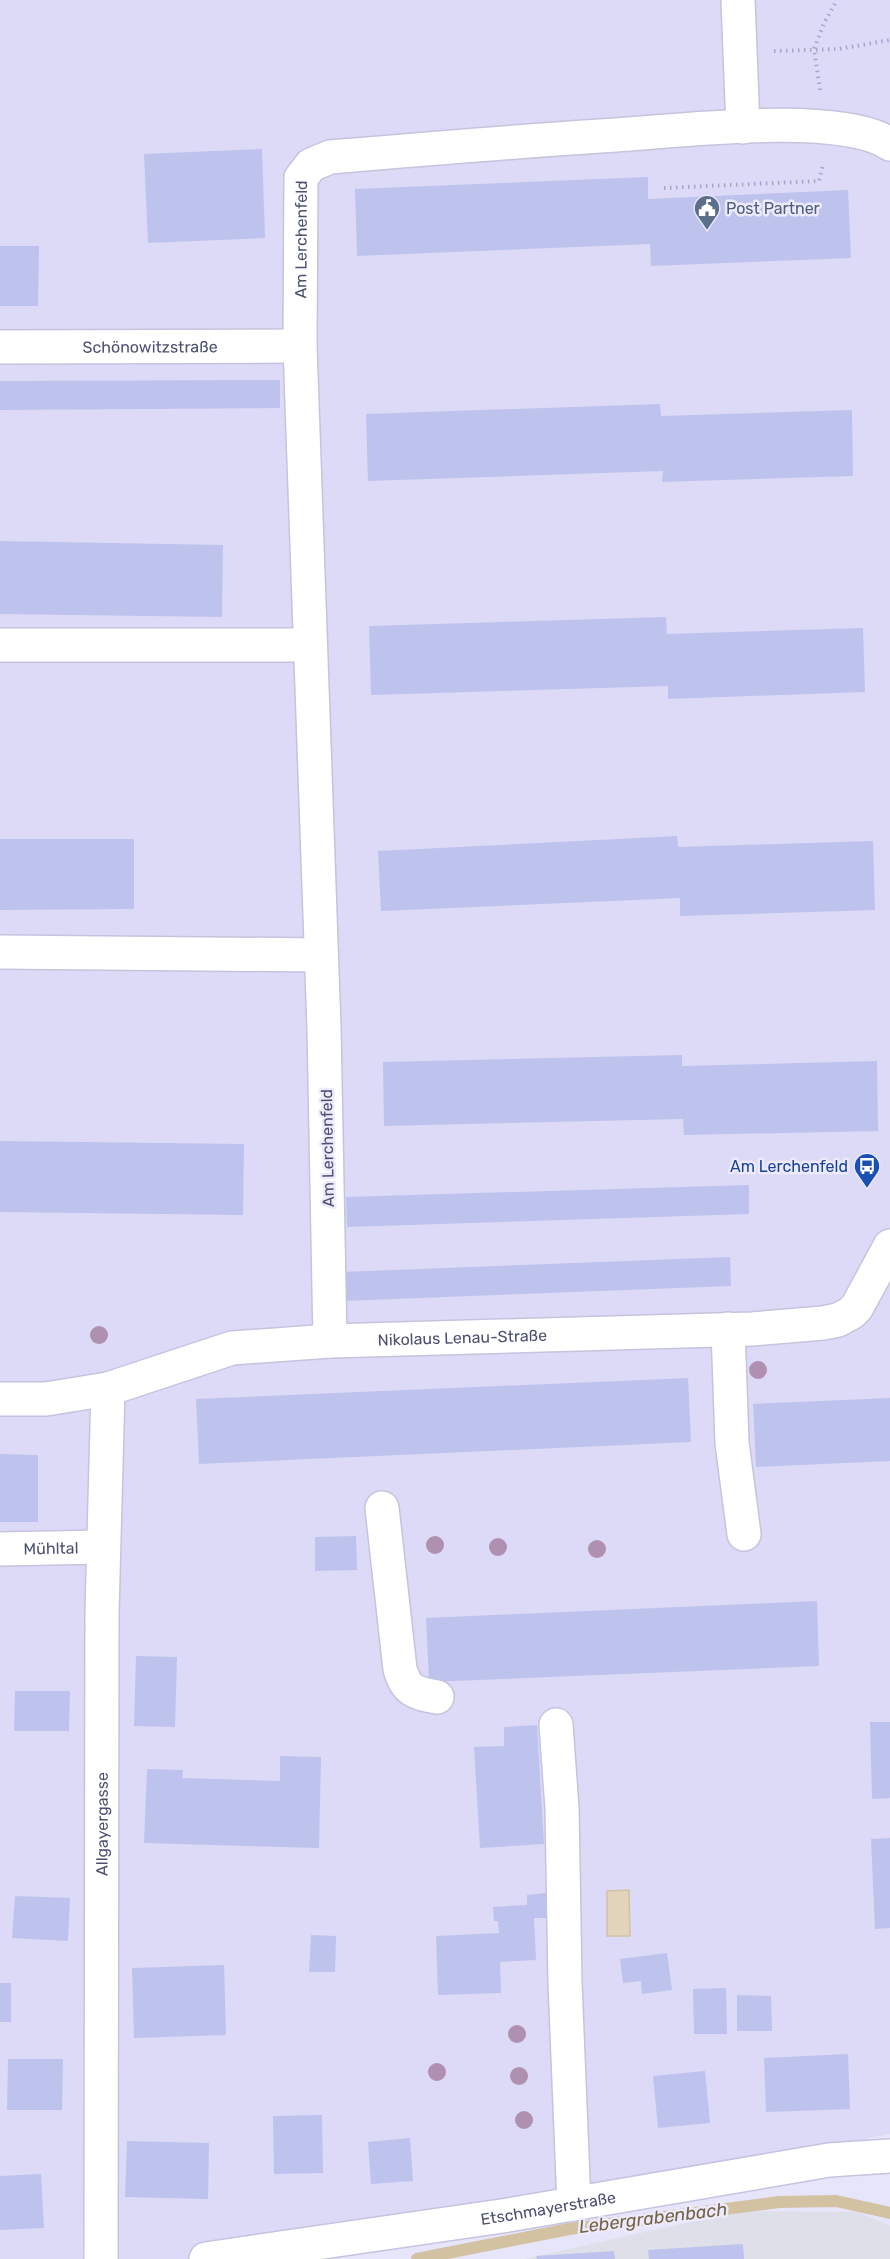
<svg xmlns="http://www.w3.org/2000/svg" width="890" height="2259" font-family="Rubik,sans-serif">
<style>
.residential{fill:#dcdaf6}
.industrial{fill:#dfdfea}
.water{fill:#e2d4bb;stroke:#d3c2a2;stroke-width:1.5}
.lines{fill:none;stroke-linecap:round;stroke-linejoin:round}
.stream{stroke:#d3c2a2;stroke-width:12}
.building{fill:#bec3ed}
.minor-casing{stroke:#c4c4e0;stroke-width:36}
.path{stroke:#a2a7d2;stroke-width:4;stroke-dasharray:1.5 4.5;stroke-linecap:butt}
.minor{stroke:#fff;stroke-width:33}
.tree{fill:#af90b1}
.labels{text-anchor:middle;stroke-width:5;stroke-linejoin:round;paint-order:stroke}
.service-label{font-size:16px;fill:#4e5e75;stroke:#edeafd;text-anchor:start}
.street-label{font-size:16px;fill:#4c5171;stroke:#edeafd}
.transit-label{font-size:16px;fill:#164399;stroke:#edeafd;text-anchor:end}
.water-label{font-size:18px;font-style:italic;fill:#756442;stroke:#edeafd}
</style>
<rect width="100%" height="100%" fill="#e7e5fa"/>
<path class="residential" d="M0,0H890V2134L269,2259H0Z"/>
<path class="industrial" d="M740,2211L858,2212L890,2226V2259H524Z"/>
<path class="water" d="M629,1890L630,1936H607V1891Z"/>
<g class="lines">
<path class="stream" d="M417,2259L569,2229L779,2202L836,2201L890,2213"/>
</g>
<g class="building">
<path d="M262,149L265,238L148,243L144,154Z"/>
<path d="M648,177V199L848,190L851,258L651,266L650,244L357,256L355,189Z"/>
<path d="M0,246H39L38,306H0Z"/>
<path d="M280,380V408L0,410V381Z"/>
<path d="M660,404L661,416L852,410L853,476L662,482L663,471L368,481L366,414Z"/>
<path d="M0,541L223,545L222,617L0,614Z"/>
<path d="M666,617L667,634L863,628L865,692L668,699V686L371,695L369,626Z"/>
<path d="M677,836L678,847L873,841L875,910L680,916V898L381,911L378,851Z"/>
<path d="M0,839H134V909L0,910Z"/>
<path d="M682,1055V1066L877,1061L878,1131L684,1135L683,1119L384,1126L383,1062Z"/>
<path d="M0,1141L244,1144L243,1215L0,1212Z"/>
<path d="M749,1185V1214L347,1227L346,1197Z"/>
<path d="M730,1257L731,1286L343,1301L342,1272Z"/>
<path d="M688,1378L691,1442L199,1464L196,1399Z"/>
<path d="M890,1398V1461L756,1467L753,1404Z"/>
<path d="M0,1454L38,1455V1522H0Z"/>
<path d="M356,1536L357,1570L315,1571V1537Z"/>
<path d="M817,1601L819,1666L429,1682L426,1618Z"/>
<path d="M136,1656L177,1657L175,1727L134,1726Z"/>
<path d="M15,1691H70L69,1731H14Z"/>
<path d="M870,1722H890V1798L872,1799Z"/>
<path d="M537,1725L544,1844L480,1848L474,1747L504,1746V1727Z"/>
<path d="M280,1756L321,1757L319,1848L144,1843L147,1769L183,1770L182,1778L280,1781Z"/>
<path d="M890,1838V1928L875,1929L871,1839Z"/>
<path d="M546,1893L547,1918H534L536,1960L500,1962L501,1993L438,1995L436,1936L499,1933L498,1921H494L493,1907L527,1905V1895Z"/>
<path d="M15,1896L70,1898L68,1941L12,1938Z"/>
<path d="M311,1935L336,1936L335,1972H309Z"/>
<path d="M667,1953L672,1990L642,1994L641,1981L623,1983L620,1959Z"/>
<path d="M224,1965L226,2035L134,2038L132,1968Z"/>
<rect x="0" y="1983" width="11" height="39"/>
<path d="M726,1988L727,2034H694L693,1989Z"/>
<path d="M737,1995L771,1996L772,2031H737Z"/>
<path d="M848,2054L850,2109L766,2112L764,2058Z"/>
<path d="M8,2059H63L62,2110H7Z"/>
<path d="M705,2071L710,2123L658,2128L653,2076Z"/>
<path d="M322,2115L323,2173L274,2174L273,2116Z"/>
<path d="M410,2138L413,2181L371,2184L368,2142Z"/>
<path d="M127,2141L209,2143L208,2199L125,2197Z"/>
<path d="M41,2174L44,2228L0,2230V2176Z"/>
<path d="M743,2244L744,2259H649L648,2250Z"/>
<path d="M614,2251L615,2259H537L536,2256Z"/>
</g>
<g class="lines">
<g class="minor-casing">
<g id="minor">
<path d="M738,0L743,127"/>
<path id="s1" d="M0,347L300,346"/>
<path d="M0,645H310"/>
<path d="M0,952L321,955"/>
<path d="M728,1329L732,1443L744,1534"/>
<path id="s2" d="M330,1341L324,1028L300,346L301,178L311,165L330,157C425,149 520,141 616,135C679,131 840,111 890,144"/>
<path id="s3" d="M0,1399H46L108,1389L232,1348L330,1341L752,1329L823,1323L838,1320L851,1313L857,1307L890,1246"/>
<path d="M382,1508L400,1669C406,1691 415,1693 437,1697"/>
<path id="s4" d="M0,1549L102,1547"/>
<path d="M556,1725L562,1808L565,1983L574,2204"/>
<path id="s5" d="M101,2259L102,1613L108,1389"/>
<path id="s6" d="M206,2259L508,2215L829,2160L890,2156"/>
</g>
</g>
<g class="path">
<path d="M774,51L839,49L890,40"/>
<path d="M820,90L814,49L824,23L837,0"/>
<path d="M664,188L819,181L823,165"/>
</g>
<use href="#minor" class="minor"/>
</g>
<g class="tree">
<circle cx="99" cy="1335" r="9"/>
<circle cx="758" cy="1370" r="9"/>
<circle cx="435" cy="1545" r="9"/>
<circle cx="498" cy="1547" r="9"/>
<circle cx="597" cy="1549" r="9"/>
<circle cx="517" cy="2034" r="9"/>
<circle cx="437" cy="2072" r="9"/>
<circle cx="519" cy="2076" r="9"/>
<circle cx="524" cy="2120" r="9"/>
</g>
<defs>
<g id="civic-pin" transform="scale(1.35)"><path d="M0 17L-7.5 6A9.5 9.5 0 1 1 7.5 6Z" fill="#5c6f8a" stroke="#edeafd"/><path d="M-.6-6.5H3V-4.5H.6V-3L4-1V1h2V6H-6V1h2V-1L-.6-3ZM-1.2 2.5V6h2.4V2.5Z" fill="#fff"/></g>
<g id="bus-pin" transform="scale(1.35)"><path d="M0 17L-7.5 6A9.5 9.5 0 1 1 7.5 6Z" fill="#1a4fb4" stroke="#edeafd"/><path d="M-5-6H5V4H4V6H2V4H-2V6H-4V4H-5ZM-3.5-4V0h7V-4ZM-3.5 1.2v1.5H-2V1.2ZM2 1.2v1.5H3.5V1.2Z" fill="#fff"/></g>
</defs>
<g fill-rule="evenodd">
<use href="#civic-pin" x="707" y="208"/>
<use href="#bus-pin" x="867" y="1166"/>
</g>
<g class="labels">
<g class="service-label">
<text x="726" y="214">Post Partner</text>
</g>
<g class="street-label">
<text dy="6" stroke="none"><textPath href="#s2" startOffset="1102">Am Lerchenfeld</textPath></text>
<text dy="6" stroke="none"><textPath href="#s1" startOffset="150">Schönowitzstraße</textPath></text>
<text transform="translate(327 1148) rotate(-91)" y="6">Am Lerchenfeld</text>
<text dy="6" stroke="none"><textPath href="#s3" startOffset="470">Nikolaus Lenau-Straße</textPath></text>
<text dy="6" stroke="none"><textPath href="#s4" startOffset="51">Mühltal</textPath></text>
<text dy="6" stroke="none"><textPath href="#s5" startOffset="435">Allgayergasse</textPath></text>
<text dy="6" stroke="none"><textPath href="#s6" startOffset="346">Etschmayerstraße</textPath></text>
</g>
<g class="transit-label">
<text x="848" y="1172">Am Lerchenfeld</text>
</g>
<g class="water-label">
<text transform="translate(653 2218) rotate(-7)" y="6">Lebergrabenbach</text>
</g>
</g>
</svg>
